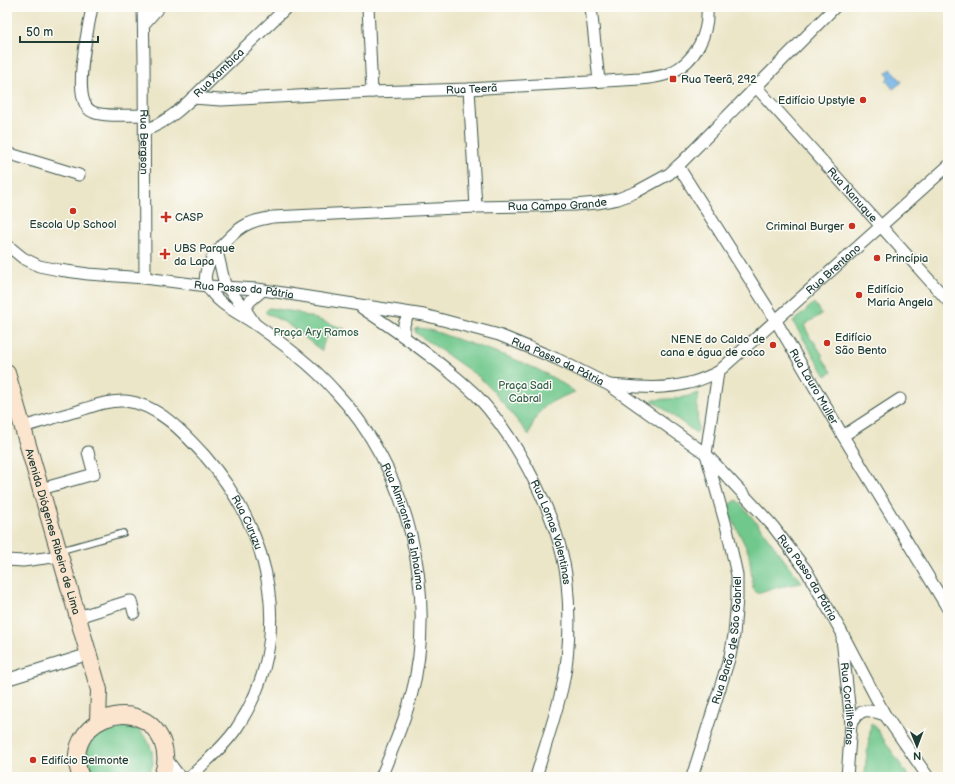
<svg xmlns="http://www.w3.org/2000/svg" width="955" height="784" font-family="'Balsamiq Sans',sans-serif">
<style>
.green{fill:#71c88d;stroke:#488260}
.water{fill:#72b2e6;stroke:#48788d}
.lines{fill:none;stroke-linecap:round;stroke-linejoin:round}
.service-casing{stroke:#3e564a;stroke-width:8}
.minor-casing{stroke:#3e564a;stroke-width:13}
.secondary-casing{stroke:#3e564a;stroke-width:18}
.service{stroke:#fff;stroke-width:5.5}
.minor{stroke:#fff;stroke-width:11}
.secondary{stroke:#fbe5cf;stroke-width:16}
.poi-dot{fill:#c8321e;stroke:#fdfcf7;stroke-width:1.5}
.labels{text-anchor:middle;stroke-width:3;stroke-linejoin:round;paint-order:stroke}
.street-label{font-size:11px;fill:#1f3d34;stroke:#fdfcf7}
.poi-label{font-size:11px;fill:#1f3d34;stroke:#fdfcf7;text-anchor:start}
.park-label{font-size:11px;fill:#34604a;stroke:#fdfcf7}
</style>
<rect width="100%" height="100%" fill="#fdfcf7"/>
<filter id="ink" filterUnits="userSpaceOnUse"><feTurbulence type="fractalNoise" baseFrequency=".025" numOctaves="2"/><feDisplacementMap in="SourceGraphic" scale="8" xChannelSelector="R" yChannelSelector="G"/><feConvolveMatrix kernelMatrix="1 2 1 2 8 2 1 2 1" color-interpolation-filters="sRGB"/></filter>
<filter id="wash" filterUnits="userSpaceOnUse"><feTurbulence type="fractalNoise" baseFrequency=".012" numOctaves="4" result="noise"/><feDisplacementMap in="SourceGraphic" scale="16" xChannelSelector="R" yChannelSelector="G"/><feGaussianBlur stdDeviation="0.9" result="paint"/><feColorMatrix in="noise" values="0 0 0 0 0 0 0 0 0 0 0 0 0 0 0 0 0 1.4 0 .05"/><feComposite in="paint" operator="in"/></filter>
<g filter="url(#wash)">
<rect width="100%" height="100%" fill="#ece6c9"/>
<g class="green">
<path d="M814,303L822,314L804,325L812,341L813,340L823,356L822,357L832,372L826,376L793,322Z"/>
<path d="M269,308L296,312L345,329C330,333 324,335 322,351L286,323L266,313V311Z"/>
<path d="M418,328C431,329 444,335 456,339C497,352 540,366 575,392C548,402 537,407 529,435L492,390L479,377L416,333L415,329Z"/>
<path d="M699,393L697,407L698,432L696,433L652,400L681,398Z"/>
<path d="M737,500C761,526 780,556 802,583L773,588L757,593L753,589L749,553L726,507Z"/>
<path d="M871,723L874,725L907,774V777H864Z"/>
<path d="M126,724L138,729L147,739L152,751L153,764L148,776L92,777C80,757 88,729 113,725C117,724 122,724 126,724Z"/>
</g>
<path class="water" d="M891,69L902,82L893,89L886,80L889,77L886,73Z"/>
</g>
<g filter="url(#ink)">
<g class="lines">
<g class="service-casing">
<path id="service" d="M59,551L123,533"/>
</g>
<g class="minor-casing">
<g id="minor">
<path d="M92,7C89,27 69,103 93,112C104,117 131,115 144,115"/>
<path id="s1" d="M143,7L144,59L145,278"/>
<path d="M368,7L372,92"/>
<path d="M591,7L599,81"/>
<path d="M144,24L159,7"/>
<path id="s2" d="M757,88L948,301"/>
<path d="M469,89L476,207"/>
<path id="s3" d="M192,98L221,100L372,92L469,89L640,79C650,78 661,77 670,73C696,61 709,34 707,7"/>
<path id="s4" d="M145,130C173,121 195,95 216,75C240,52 263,30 287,7"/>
<path d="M7,153L79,175"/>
<path id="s5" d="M678,166L776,321L843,436L948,609"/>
<path id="s6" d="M7,245L23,258L39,266L59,270L88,274L145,278L207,286L257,289L424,315L499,335L557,359L609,385L706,454L772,525L806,570L841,631L885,715L928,777"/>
<path id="s7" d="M217,251L225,285L245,309L255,324C238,312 219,306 208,287C196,268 230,234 244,226C254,220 263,219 273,217L476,207L574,205L597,203L618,199L636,192L669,174L682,162L835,7"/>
<path id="s8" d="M362,308C395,330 427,352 457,378C464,384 471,390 477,396C519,441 560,520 567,582C570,615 570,651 563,684C556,715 545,746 536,777"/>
<path d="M245,309L250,301L263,290"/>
<path id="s9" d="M255,324C283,344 311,364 334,390C408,468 439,593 411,697C403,725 392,751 381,777"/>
<path d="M404,336V324L409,313"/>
<path id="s10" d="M610,385C636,387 663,390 689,383C699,381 709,376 718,372L948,166"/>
<path id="s11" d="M23,427C41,422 59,416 78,411C93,406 109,400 125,401C158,404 184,433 205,456C273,534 296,640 236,729C224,747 205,762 190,777"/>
<path d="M843,436L900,399"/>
<path d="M41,489L94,474L88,452"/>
<path d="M7,560L23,561L60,556"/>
<path d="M78,617L129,601H131L134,613"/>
<path id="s12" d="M842,638L851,724L847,777"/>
<path d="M12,678L89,654"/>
<path d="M851,724C861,707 867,709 885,715"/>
<path d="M165,757L180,777"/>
<path id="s13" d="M692,777L730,656L734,635L737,598V575L727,529L706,454L718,372"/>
</g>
</g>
<g class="secondary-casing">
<g id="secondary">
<path id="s14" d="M7,373L99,690L98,721"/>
<path d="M81,777C58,723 139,689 162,741C166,752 167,766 161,777"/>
</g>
</g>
<use href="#service" class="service"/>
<use href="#minor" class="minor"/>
<use href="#secondary" class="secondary"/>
</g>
</g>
<g class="poi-dot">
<rect x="669" y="75" width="8" height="8" rx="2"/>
<circle cx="863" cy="100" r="4"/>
<circle cx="73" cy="211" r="4"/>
<path d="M164 211h4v4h4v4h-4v4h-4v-4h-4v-4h4z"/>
<circle cx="852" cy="226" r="4"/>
<path d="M163 248h4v4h4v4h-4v4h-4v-4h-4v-4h4z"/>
<circle cx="877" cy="258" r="4"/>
<circle cx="859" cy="295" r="4"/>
<circle cx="827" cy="343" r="4"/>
<circle cx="773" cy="345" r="4"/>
<circle cx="33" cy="760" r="4"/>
</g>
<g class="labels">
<g class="street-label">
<text dy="4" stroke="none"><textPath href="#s4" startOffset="94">Rua Xambica</textPath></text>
<text dy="4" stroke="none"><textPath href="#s3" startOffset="280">Rua Teerã</textPath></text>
<text dy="4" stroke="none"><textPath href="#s1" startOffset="135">Rua Bergson</textPath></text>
<text dy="4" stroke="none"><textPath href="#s2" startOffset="143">Rua Nanuque</textPath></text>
<text dy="4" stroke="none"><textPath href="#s7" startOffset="536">Rua Campo Grande</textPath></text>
<text dy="4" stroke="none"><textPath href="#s10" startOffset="265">Rua Brentano</textPath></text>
<text dy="4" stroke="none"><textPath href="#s6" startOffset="245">Rua Passo da Pátria</textPath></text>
<text dy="4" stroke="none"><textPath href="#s6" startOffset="569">Rua Passo da Pátria</textPath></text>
<text dy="4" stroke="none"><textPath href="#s5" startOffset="259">Rua Lauro Muller</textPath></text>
<text dy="4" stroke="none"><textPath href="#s11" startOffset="284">Rua Curuzu</textPath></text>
<text dy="4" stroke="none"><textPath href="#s9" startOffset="259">Rua Almirante de Inhaúma</textPath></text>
<text dy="4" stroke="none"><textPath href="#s14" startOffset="165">Avenida Diógenes Ribeiro de Lima</textPath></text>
<text dy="4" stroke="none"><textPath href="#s8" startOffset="302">Rua Lomas Valentinas</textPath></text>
<text dy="4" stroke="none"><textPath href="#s6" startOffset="905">Rua Passo da Pátria</textPath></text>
<text dy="4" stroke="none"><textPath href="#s13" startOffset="142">Rua Barão de São Gabriel</textPath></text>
<text dy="4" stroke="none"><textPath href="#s12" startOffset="66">Rua Cordilheiras</textPath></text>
</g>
<g class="poi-label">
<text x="681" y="83">Rua Teerã, 292</text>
<text x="855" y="104" text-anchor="end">Edifício Upstyle</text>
<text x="175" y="221">CASP</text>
<text x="73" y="228" text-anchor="middle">Escola Up School</text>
<text x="844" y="230" text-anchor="end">Criminal Burger</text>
<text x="174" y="252">UBS Parque<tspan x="174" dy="13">da Lapa</tspan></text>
<text x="885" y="262">Princípia</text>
<text x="867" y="293">Edifício<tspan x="867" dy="13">Maria Angela</tspan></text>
<text x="835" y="341">Edifício<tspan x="835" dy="13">São Bento</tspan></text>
<text x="765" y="343" text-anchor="end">NENE do Caldo de<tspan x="765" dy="13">cana e água de coco</tspan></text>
<text x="41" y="764">Edifício Belmonte</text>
</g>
<g class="park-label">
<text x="316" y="336">Praça Ary Ramos</text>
<text x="525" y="389">Praça Sadi<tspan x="525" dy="13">Cabral</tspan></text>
</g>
</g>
<rect width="955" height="784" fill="none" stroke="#fdfcf7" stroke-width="24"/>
<g transform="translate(917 746) rotate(179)" stroke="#fdfcf7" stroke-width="3" paint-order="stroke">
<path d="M0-3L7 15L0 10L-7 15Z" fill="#1f3d34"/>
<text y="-6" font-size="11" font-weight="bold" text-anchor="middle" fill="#1f3d34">N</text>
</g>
<path d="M20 36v6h78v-6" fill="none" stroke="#1f3d34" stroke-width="2"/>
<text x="26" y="36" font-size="12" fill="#1f3d34" stroke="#fdfcf7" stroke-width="3" paint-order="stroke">50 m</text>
</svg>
